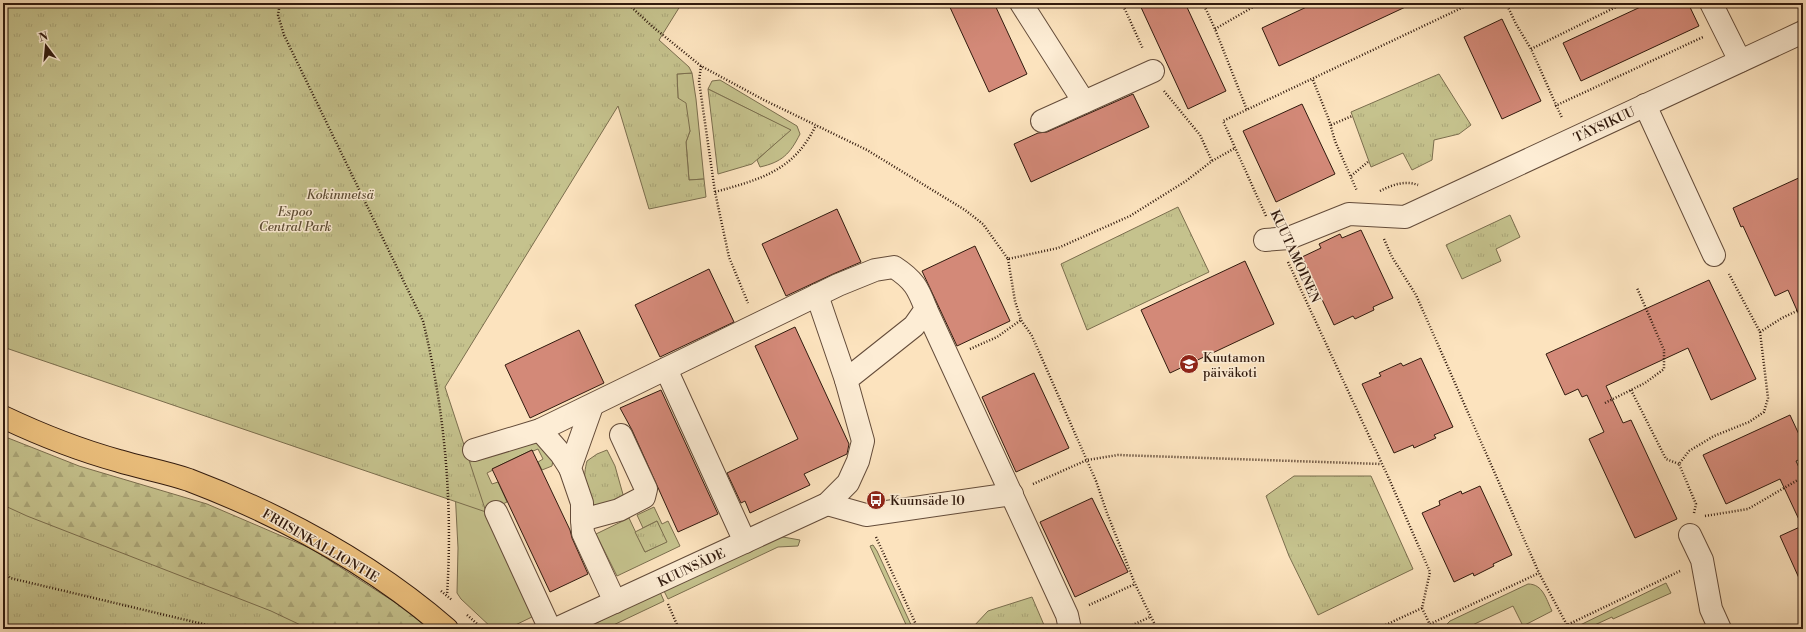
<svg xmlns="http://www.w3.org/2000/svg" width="1806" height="632" font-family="'Libre Bodoni',serif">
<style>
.green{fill:#c5c28d;stroke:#7b6e4e}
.forest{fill:url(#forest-firs);stroke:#7b6e4e}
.park{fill:url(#park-tufts);stroke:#7b6e4e}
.building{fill:#d38978;stroke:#311a0e}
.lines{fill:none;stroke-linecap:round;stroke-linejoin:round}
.minor-casing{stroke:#644c3a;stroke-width:24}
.major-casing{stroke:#311a0e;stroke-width:24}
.path{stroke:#311a0e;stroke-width:2.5;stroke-dasharray:1 2;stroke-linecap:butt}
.minor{stroke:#fdedd5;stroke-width:22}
.major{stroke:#eec27f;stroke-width:22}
.labels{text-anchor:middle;stroke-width:3;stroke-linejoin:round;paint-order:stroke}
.street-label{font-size:13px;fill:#311a0e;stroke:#fdedd5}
.park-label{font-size:13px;font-style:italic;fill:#5d4c34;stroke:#fdedd5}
.poi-label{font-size:13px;fill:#311a0e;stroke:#fdedd5;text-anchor:start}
</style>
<defs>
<pattern id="forest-firs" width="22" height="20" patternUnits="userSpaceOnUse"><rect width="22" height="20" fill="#c5c28d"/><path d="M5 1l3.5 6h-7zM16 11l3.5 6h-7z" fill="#aaa678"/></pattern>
<pattern id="park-tufts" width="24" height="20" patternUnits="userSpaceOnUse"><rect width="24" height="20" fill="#c5c28d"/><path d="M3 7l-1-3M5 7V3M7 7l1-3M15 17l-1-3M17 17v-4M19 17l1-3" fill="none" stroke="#aaa678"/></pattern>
</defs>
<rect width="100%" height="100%" fill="#fce3be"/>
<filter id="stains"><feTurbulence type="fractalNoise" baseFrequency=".005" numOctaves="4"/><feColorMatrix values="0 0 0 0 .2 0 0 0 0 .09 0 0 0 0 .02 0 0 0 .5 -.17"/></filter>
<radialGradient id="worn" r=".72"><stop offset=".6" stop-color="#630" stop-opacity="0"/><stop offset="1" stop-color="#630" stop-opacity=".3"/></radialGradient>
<g class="green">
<path d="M692,73L696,99L704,179L689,180L686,142L690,131L678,98L677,74Z"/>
<path d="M720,80L797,126L800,134C790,154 782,162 760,167L757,160L790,130L708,89L712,81Z"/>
<path d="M531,441L541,443L554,454L552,466L542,470L538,462L543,459L538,449L533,451L532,450L492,469L493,470L487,473L492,484L498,482L507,502L486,512L534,616L507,629H493L461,599L457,593L458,548L455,490L459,468L483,455Z"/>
<path d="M654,507L662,524L668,521L680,546L617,576L596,534L629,518L645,552L666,542L657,521L643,528L637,515Z"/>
<path d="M783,537L800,540L798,546L778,547L668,599L664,591L773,538Z"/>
<path d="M873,545L877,551L913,629H908L870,546Z"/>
<path d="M1666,583L1671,593L1613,619L1612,617L1586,629H1572Z"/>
<path d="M1528,584C1543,584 1546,599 1552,611L1523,626L1513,606L1464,629H1447V624L1450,621Z"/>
<path d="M660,592L664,601L605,629H584Z"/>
</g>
<path class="forest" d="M3,436L79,466L207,504L312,549L410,612L428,629H3Z"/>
<g class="park">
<path d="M3,3H682L659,40L689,67L692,73L677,74L678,98L686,103L690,131L686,142L689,180L704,179L706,197L649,209L618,106L445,387L486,512L3,347Z"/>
<path d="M1439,74L1471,125L1459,134L1434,140L1432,160L1412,170L1403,153L1371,167L1351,112Z"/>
<path d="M708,89L791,130L752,164L718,174Z"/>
<path d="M1178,207L1209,272L1087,330L1061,264Z"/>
<path d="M1510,215L1520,237L1496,249L1501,261L1462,279L1446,245Z"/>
<path d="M607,450L615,466L624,498L608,504L594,505C583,493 583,476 587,461L597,454Z"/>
<path d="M1294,476H1371L1413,569L1318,615L1289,556L1266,496Z"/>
<path d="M3,505L27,516L271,611L309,629H3Z"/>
<path d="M657,521L667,542L645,552L635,532Z"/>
<path d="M1032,597L1044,625L1043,629H974L973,627L988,611Z"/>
</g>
<g class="building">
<path d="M948,3H994L1027,74L989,92Z"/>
<path d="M1139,3H1185L1226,91L1188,109Z"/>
<path d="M1315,3H1414L1279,66L1262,28Z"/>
<path d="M1649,3H1688L1699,26L1581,81L1563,43Z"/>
<path d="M1502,19L1541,101L1502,119L1464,37Z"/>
<path d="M1133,94L1149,127L1031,182L1014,144L1038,133L1047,132Z"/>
<path d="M1302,104L1335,174L1276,202L1243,131Z"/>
<path d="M1803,176V324L1788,290L1775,296L1743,226L1741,227L1733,208Z"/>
<path d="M837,209L861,262L833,274L786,296L762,244Z"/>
<path d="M1361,230L1393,298L1373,307L1374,310L1355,319L1353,316L1334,325L1302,257L1321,248L1319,244L1340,234L1342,238Z"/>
<path d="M975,246L1010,321L957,346L922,271Z"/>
<path d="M1245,261L1274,324L1170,373L1141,310Z"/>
<path d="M709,269L734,322L660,357L635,305Z"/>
<path d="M1709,280L1756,379L1711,400L1688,348L1606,386L1623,423L1631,420L1677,519L1635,538L1589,439L1604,432L1587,395L1582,397L1578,389L1565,395L1546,354Z"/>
<path d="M795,327L849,444L847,454L804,474L810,485L750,513L745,501L741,503L727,473L798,439L755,346Z"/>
<path d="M579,330L604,383L530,418L505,365Z"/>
<path d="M1421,358L1453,427L1434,435L1436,438L1414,448L1413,445L1394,453L1362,384L1381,376L1379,373L1401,363L1403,366Z"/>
<path d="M1034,373L1069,448L1016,472L982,397Z"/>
<path d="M661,390L718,514L678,532L632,430L620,408Z"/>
<path d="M1790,415L1803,443V458L1796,461L1803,476V587L1780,536L1802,526L1780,479L1726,504L1703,455Z"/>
<path d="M532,450L570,530L572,538L588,574L550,592L492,469Z"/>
<path d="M1480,486L1512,555L1493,564L1494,566L1474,576L1473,573L1454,582L1422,513L1440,505L1439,501L1461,491L1462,494Z"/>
<path d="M1092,498L1128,572L1075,597L1040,522Z"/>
</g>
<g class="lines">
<g class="minor-casing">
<g id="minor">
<path d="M1021,3L1084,102"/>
<path d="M1711,3L1740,61"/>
<path d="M1645,105L1714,255"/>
<path d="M1042,121L1153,71"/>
<path d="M1265,240L1289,238L1349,214L1405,217L1803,32"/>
<path d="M817,295L846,380"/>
<path d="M926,309L1067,615L1070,629"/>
<path d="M666,369L745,542"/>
<path d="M592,406L570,468L582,503V520L619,510L644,497L646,489L621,435"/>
<path d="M540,430L561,454L570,468"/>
<path d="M474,450L540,430L838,285L875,270L894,267C914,280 918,288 926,309L914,326L846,380L863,441L858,461L848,483L827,504L556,629"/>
<path d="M827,504L866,515L1012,494"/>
<path d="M496,512L550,629"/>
<path d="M582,520L583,533L615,602"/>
<path d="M1690,535L1702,560L1711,609L1720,629"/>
</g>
</g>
<g class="major-casing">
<path id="major" d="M3,417C41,435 79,450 119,461C142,468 166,472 189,480C281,515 372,564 447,629"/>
</g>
<g class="path">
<path d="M280,3L278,15L284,35L423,321C445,411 453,504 447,595"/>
<path d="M627,3L653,27L701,66L764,100L867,150L965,210L983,224L1008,259L1058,248L1130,216L1186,181L1212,161L1235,148"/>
<path d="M1122,3L1143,49"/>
<path d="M1203,3L1215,29L1247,110"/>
<path d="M1506,3L1516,24L1531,49L1562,118"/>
<path d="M1215,29L1260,3"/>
<path d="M1531,49L1624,3"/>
<path d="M701,66L699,81L715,192L729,257L748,303"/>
<path d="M1313,80L1329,120L1335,141L1357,191"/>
<path d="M1164,91L1200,135L1212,161"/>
<path d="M1555,106L1703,37"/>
<path d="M1331,125L1352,116"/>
<path d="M1351,176L1369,161"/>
<path d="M1380,191C1392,185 1405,180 1418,185"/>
<path d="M715,192C761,179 794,171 816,125"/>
<path d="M1266,216L1223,121L1472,3"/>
<path d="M1384,239L1392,257L1416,295L1539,573L1567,625L1680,571"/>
<path d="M1008,259L1015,301L1021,320L1032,336L1096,481L1107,513L1135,584L1157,629"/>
<path d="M1288,262L1390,481L1430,572L1422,608L1377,629"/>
<path d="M1760,332L1782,318L1803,308"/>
<path d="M970,349L997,337L1021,320"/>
<path d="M1631,390L1666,459L1679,464"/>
<path d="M1605,403L1645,383L1664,369V350L1637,288"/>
<path d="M1033,484L1087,460L1118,455L1381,464"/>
<path d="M1694,513L1696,504L1679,464L1689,451L1714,436L1749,422L1764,412L1768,398L1760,332L1729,274"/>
<path d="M1705,516L1748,509L1803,477"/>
<path d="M876,537L918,629"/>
<path d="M3,570L10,578L224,629"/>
<path d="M441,591L452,600"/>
<path d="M668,604L678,627"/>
<path d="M1089,605L1135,584"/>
<path d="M1422,608L1432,629"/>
<path d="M467,615L483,629"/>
<path d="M1430,624L1539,573"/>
<path d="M1567,625V629"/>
<path d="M1673,628L1674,629"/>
<path d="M1124,629L1150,617"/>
</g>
<use href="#minor" class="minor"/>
<use href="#major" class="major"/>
</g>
<defs>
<g id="school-disc" transform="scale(1)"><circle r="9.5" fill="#8f2418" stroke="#fdedd5"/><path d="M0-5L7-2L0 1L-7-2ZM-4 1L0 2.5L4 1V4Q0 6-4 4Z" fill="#fff"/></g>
<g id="bus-disc" transform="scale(1)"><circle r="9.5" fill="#8f2418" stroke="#fdedd5"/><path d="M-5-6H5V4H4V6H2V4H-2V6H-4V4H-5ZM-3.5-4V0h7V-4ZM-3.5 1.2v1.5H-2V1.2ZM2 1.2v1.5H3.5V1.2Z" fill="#fff"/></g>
</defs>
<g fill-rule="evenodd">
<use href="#school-disc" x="1189" y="364"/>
<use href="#bus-disc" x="876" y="500"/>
</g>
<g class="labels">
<g class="street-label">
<text transform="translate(1604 124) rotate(-25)" y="5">TÄYSIKUU</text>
<text transform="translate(1296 256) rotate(65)" y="5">KUUTAMOINEN</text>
<text transform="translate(321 545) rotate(30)" y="5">FRIISINKALLIONTIE</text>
<text transform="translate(691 567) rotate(-25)" y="5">KUUNSÄDE</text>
</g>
<g class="park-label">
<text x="340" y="199">Kokinmetsä</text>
<text x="295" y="216">Espoo<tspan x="295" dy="15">Central Park</tspan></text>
</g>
<g class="poi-label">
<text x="1203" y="362">Kuutamon<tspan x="1203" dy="15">päiväkoti</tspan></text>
<text x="890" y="505">Kuunsäde 10</text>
</g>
</g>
<rect width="1806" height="632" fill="none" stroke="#fce3be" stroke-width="16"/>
<rect x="4" y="4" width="1798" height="624" fill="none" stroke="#311a0e" stroke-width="2"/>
<rect x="8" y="8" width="1790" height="616" fill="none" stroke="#311a0e"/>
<g transform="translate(46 46) rotate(344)" stroke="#fdedd5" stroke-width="3" paint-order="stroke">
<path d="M0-3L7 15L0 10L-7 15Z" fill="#311a0e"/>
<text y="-6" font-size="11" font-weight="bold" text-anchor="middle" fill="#311a0e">N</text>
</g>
<rect width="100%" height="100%" filter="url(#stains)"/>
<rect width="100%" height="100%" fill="url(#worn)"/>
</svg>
